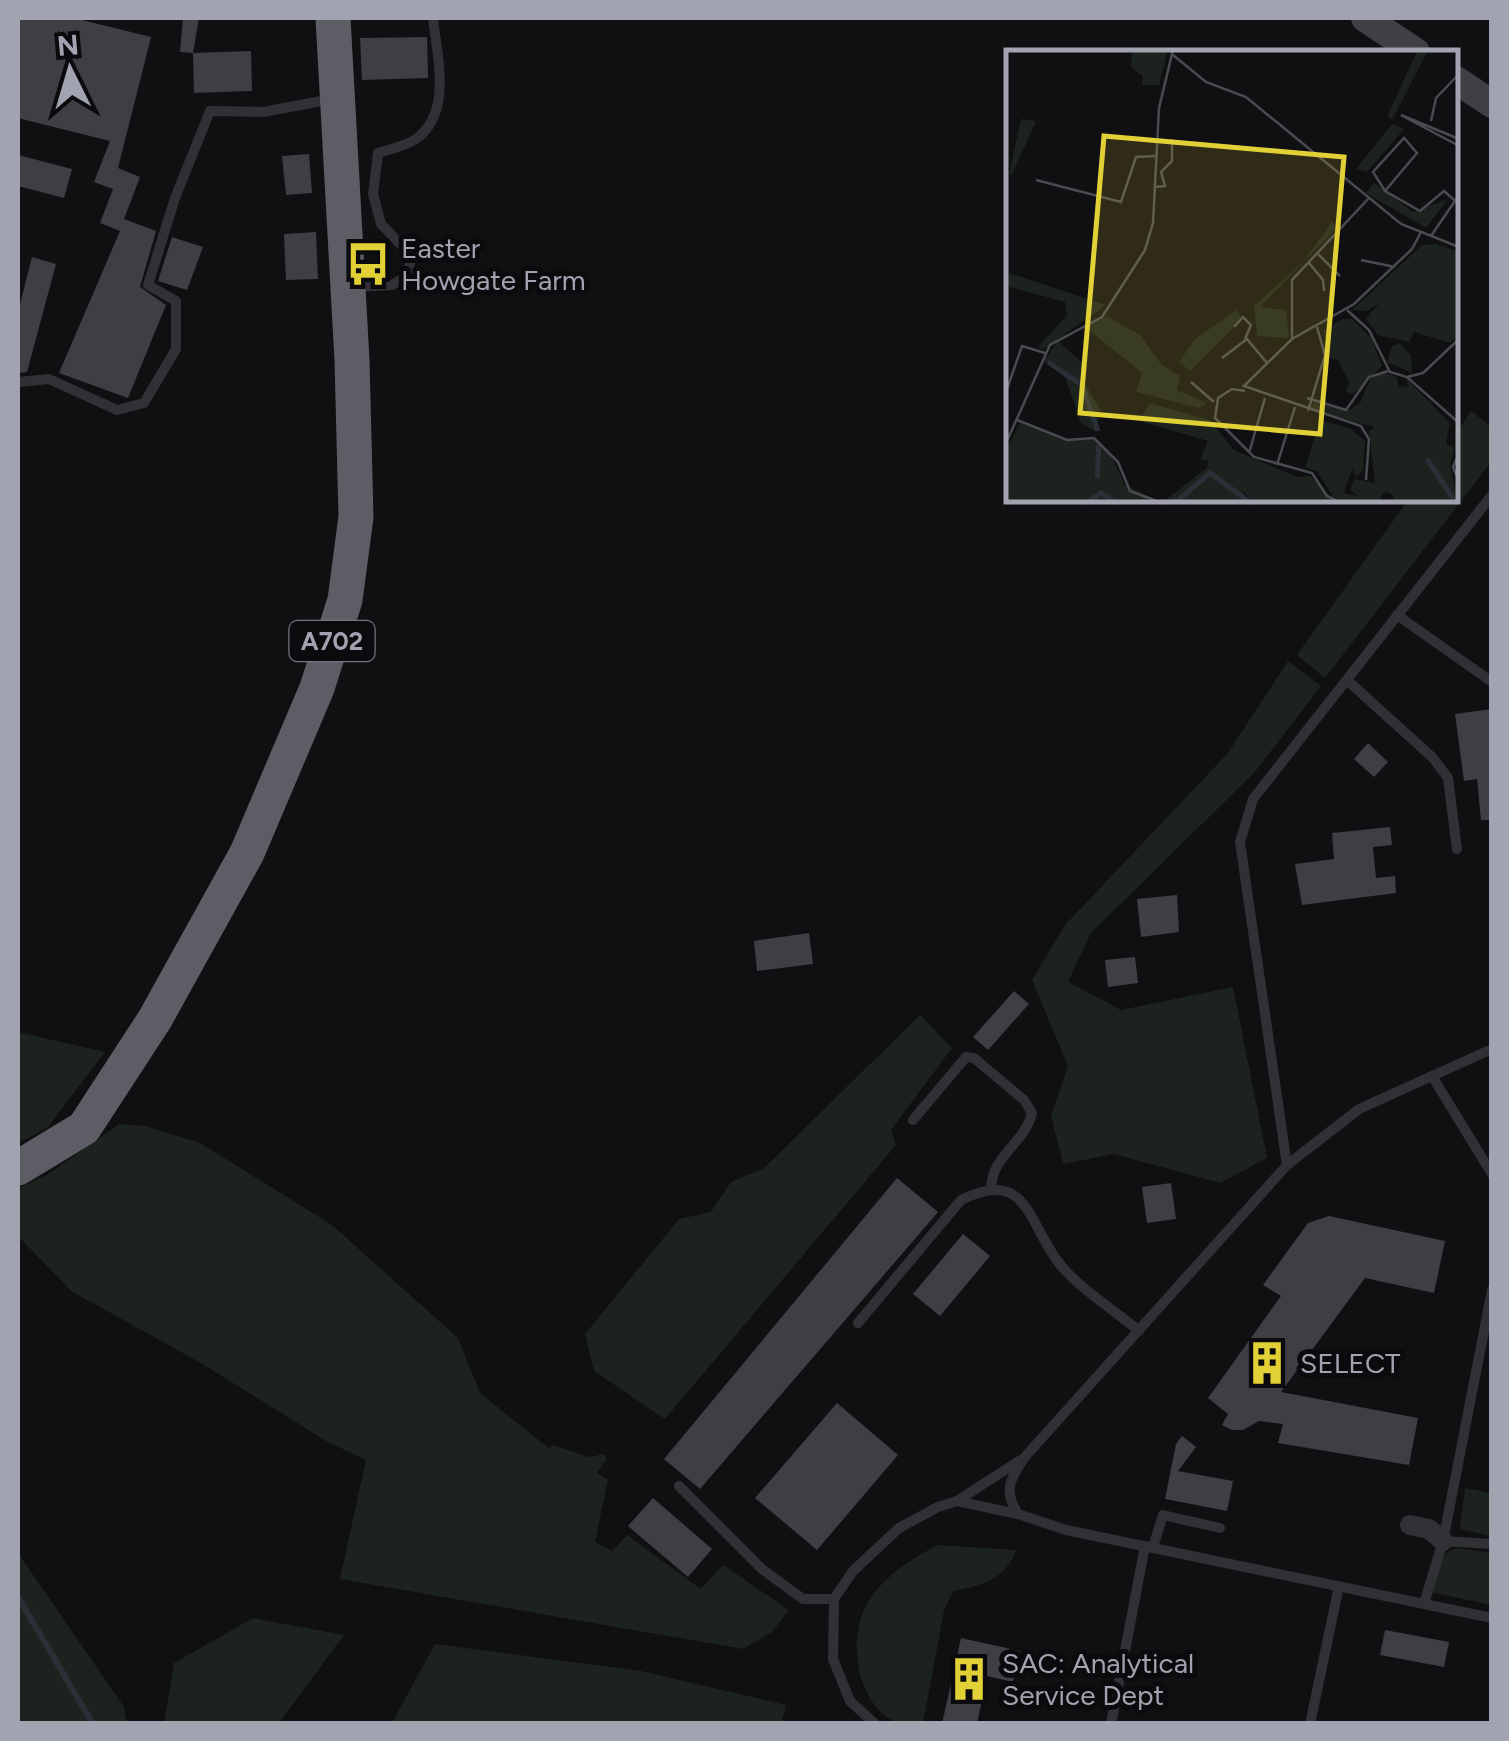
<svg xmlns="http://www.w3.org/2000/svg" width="1509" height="1741" font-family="Figtree,sans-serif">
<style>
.green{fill:#1c231e}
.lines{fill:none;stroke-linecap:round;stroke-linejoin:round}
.stream{stroke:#2b2f37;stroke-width:6}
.building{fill:#3f3e44}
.lane{stroke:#313135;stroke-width:10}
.street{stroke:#313135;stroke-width:20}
.secondary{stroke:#3f3f45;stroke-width:28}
.highway{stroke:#5d5d66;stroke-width:35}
.labels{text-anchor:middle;stroke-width:10;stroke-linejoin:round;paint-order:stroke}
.shield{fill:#0b0a0c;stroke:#75757f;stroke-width:2.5}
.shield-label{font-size:25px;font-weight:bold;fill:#a2a3b0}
.poi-label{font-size:28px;fill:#a2a3b0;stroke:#0b0a0c;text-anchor:start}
.inset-river{fill:none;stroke:#2b2f37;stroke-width:5}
.inset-road{fill:none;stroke:#4a4a51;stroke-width:2.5}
.view{fill:#e1d137;fill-opacity:0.15;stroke:#e1d137;stroke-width:5}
.inset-edge{fill:none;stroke:#a2a3b0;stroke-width:5}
</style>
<rect width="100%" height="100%" fill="#100f11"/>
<g class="green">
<path d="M1471,411L1491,427V462L1325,678L1297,655L1408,500H1456L1457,432Z"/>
<path d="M1288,661L1321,686L1255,772L1091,933L1068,982L1121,1010L1233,987L1267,1158L1220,1183L1114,1154L1063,1164L1051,1116L1068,1066L1032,980L1065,925L1228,753Z"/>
<path d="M920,1015L952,1048L891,1130L896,1145L665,1419L594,1371L585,1334L679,1219L711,1212L731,1182L764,1168Z"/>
<path d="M18,1032L105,1052L47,1128L18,1143Z"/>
<path d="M119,1124L145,1126L200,1143L332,1225L458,1338L480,1393L550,1449L553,1445L589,1457L604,1454L607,1459L597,1473L608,1480L595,1542L612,1551L627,1535L701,1589L723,1565L789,1610L772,1632L743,1649L340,1579L366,1460L326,1441L201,1363L71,1291L18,1236V1188L47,1175Z"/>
<path d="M1465,1488L1491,1493V1536L1460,1529Z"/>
<path d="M938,1545L1016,1550C1006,1579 982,1586 953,1591L944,1611L923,1723C916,1723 905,1726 899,1723C857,1708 847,1640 866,1606C882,1577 909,1560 938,1545Z"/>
<path d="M1456,1548L1491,1553V1605L1431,1592L1444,1554Z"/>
<path d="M18,1553L124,1707L127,1723H18Z"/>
<path d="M253,1618L344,1635L279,1723H164L174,1663Z"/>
<path d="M435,1644L641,1671L786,1705L782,1720L789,1723H392Z"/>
</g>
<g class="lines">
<path class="stream" d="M18,1597L93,1724"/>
</g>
<g class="building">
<path d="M18,18H74L151,37L118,168L140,177L124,219L156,231L140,287L166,305L128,398L59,373L120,231L100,223L113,189L94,182L110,141L18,118Z"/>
<path d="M183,18H199L193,53L180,52Z"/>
<path d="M427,37L428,78L362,80L360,38Z"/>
<path d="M251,51L252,91L194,93L193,53Z"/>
<path d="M309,154L312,193L286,195L282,156Z"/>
<path d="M18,155L72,169L64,198L18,186Z"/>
<path d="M316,232L318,279L286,280L284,234Z"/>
<path d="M172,237L203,247L187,290L158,281Z"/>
<path d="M32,257L56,264L27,372L18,373V312Z"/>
<path d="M1492,709V820H1481L1477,779L1464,781L1455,714Z"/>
<path d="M1368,743L1388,762L1374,777L1354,759Z"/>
<path d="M1390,827L1392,845L1373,847L1376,878L1395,876L1396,893L1302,905L1295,864L1334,859L1332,833Z"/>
<path d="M1177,895L1179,932L1141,937L1137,899Z"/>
<path d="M809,933L813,964L757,971L754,941Z"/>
<path d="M1135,957L1138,983L1108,987L1105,960Z"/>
<path d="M1014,991L1029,1004L988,1050L973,1037Z"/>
<path d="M897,1178L938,1212L700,1489L664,1459Z"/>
<path d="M1171,1183L1176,1219L1147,1223L1142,1187Z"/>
<path d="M1329,1216L1445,1241L1434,1293L1365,1278L1281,1392L1418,1418L1409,1465L1278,1443L1283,1424L1259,1421L1243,1430H1232L1222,1425L1228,1414L1208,1398L1281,1296L1263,1285L1308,1223Z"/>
<path d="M963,1234L990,1256L940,1316L913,1294Z"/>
<path d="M837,1403L898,1455L817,1550L755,1498Z"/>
<path d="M1182,1436L1196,1447L1178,1471L1233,1481L1227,1511L1165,1499L1176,1444Z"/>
<path d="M653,1498L712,1549L688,1577L628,1526Z"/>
<path d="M1385,1630L1449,1642L1444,1667L1380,1655Z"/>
<path d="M961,1638L1020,1651L1013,1682L987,1676L977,1724H942Z"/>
</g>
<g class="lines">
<g class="lane">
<path d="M354,287L392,285L407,276L412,256L381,224L373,194L378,153C390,149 406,146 416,139C453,112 437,56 433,18"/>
<path d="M18,382L49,379L117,410L144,403L176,349V301L148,285L175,198L210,111L263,112L332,99"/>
<path d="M1397,615L1492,682"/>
<path d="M1347,680L1433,758L1448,778L1457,849"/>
<path d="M1492,1049L1359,1109L1287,1165L1024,1458C1010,1480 1003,1490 1018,1514L1066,1530L1492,1618"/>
<path d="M1432,1076L1492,1174"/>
<path d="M913,1120L966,1057L974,1058L1024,1100L1032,1113C1025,1144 991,1155 991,1190"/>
<path d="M1287,1165L1240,842L1253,799L1492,495"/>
<path d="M858,1323L961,1200C1025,1168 1027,1218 1056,1259C1075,1286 1113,1309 1139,1331"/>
<path d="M679,1486L762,1569L803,1599H834"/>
<path d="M957,1501L1019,1461"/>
<path d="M1443,1541L1492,1544"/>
<path d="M1153,1547L1163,1515L1220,1528"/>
<path d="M1424,1604L1443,1541L1492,1290"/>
<path d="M875,1724L850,1701L833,1659L834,1599L853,1571L899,1528L938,1507L957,1501L1018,1514"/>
<path d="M1111,1724L1145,1546"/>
<path d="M1310,1724L1339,1586"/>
</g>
<path class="street" d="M1410,1525L1429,1529L1443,1541"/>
<g class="secondary">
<path d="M1365,18L1416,52"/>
<path d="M1456,80L1492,104"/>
</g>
<path class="highway" d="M18,1168L84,1128L155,1019L247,853L317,688L345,600L356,517L352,360L333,18"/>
</g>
<defs>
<g id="bus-bare" transform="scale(3.45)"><path d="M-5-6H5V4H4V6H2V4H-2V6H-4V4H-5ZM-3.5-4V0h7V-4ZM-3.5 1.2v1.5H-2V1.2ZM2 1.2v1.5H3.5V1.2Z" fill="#e1d137" stroke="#0b0a0c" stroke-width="2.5" paint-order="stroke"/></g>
<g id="building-bare" transform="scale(3.45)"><path d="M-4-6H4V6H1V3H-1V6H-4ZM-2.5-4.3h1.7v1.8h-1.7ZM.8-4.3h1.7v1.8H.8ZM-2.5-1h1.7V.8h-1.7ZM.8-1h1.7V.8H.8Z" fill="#e1d137" stroke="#0b0a0c" stroke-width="2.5" paint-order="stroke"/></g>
</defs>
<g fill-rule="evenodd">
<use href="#bus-bare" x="368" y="264"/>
<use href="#building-bare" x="1267" y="1363"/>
<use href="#building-bare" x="969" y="1679"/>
</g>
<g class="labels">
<rect class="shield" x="289.5" y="621" width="85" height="40" rx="8"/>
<g class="shield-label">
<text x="332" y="650">A702</text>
</g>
<g class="poi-label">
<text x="401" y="258">Easter<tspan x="401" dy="32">Howgate Farm</tspan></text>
<text x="1300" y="1373">SELECT</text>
<text x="1002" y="1673">SAC: Analytical<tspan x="1002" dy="32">Service Dept</tspan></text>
</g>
</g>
<g transform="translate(1006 50)">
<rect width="452" height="452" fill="#100f11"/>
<path d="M126,0H162L153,35H136L137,26L125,17ZM412,0H422L386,70L381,66ZM15,69L30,71L6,125L3,124ZM386,74L398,79L361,122L350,119ZM368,133L407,162L442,149L420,178L360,143ZM326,172L332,177L254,257L280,260L283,288L251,286L248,256L297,212ZM431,194L452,202V286L444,293L408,282L403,292L372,285L360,269L373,253L361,261L346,260L416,195ZM0,222L100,255L37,300L32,297L61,265L59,252L0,236ZM230,260L235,266L225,280L184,321L173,312L189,289ZM101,266L134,285L155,314L174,326L171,340L201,353L193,358L130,342L136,323L79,277ZM336,269H346L366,289L376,316L347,344L340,342L343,332L332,310L321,307L318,281ZM52,291L77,313L74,325L94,359L90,382L75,373L59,327L38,311ZM394,293L405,306L406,323L381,312L386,296ZM377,322L391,327L393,337L402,336L400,328L444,373L440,394L448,398L444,415L452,452H384L388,446L380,441L374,448L380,452H342L326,446L311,421L299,418L314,370L344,378L359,391L357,420L351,427L346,419L338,443L352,446L344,440L348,429L369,433L363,381L368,377L303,359L308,352L341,361L354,353L364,329ZM144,353L204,370L228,400L291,427L305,426L329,452H248L236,440L241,452H157L201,418L202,410H194L202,391L133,371ZM14,373L61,391L87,389L105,405L119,435L154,452H0V400Z" fill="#1c231e"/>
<path class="inset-river" d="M42,312L76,335L92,381M421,409L450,453M91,428L93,395M160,452L171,451L204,423L245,453M79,453L95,443L110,453"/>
<path class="inset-road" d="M167,5L200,32L240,47L395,174L453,197M425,71L430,48L453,24M453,89L395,65L453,96M30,130L115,152L130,107L149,106M150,137L159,136L155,122L166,111V89M379,141L411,103L398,88L367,122L379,141L414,161L438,141L448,150M425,186L453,145M311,203L334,226M355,210L389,217M303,213L317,230L318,241M341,260L363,280L384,322L401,327L453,373M228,277L237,267L245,275L239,289M286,289V230L363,148M216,308L241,289L261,313M401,327L417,323L453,289M185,332L208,352M239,341L226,339L212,348L209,368L248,407L306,423L321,446L336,453M0,342L16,296L39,303M301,348L340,360L363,327L382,321M302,361L319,305L311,277M11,370L61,390L88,388L112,412L124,441L156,453M0,393L44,295L96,267L139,200L147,173L153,58L167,0M243,403L259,348M453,403L447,417L453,432M271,415L289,357M361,415L360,430L363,389L355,376L238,336L286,289L348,254L406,199L415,182"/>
<path class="view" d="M98,86L338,107L314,384L74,363Z"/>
<rect width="452" height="452" class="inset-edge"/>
</g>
<rect width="1509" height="1741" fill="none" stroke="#a2a3b0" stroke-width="40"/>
<g transform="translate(70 70) rotate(355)" stroke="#0b0a0c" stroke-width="8" paint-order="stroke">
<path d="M0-8L18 38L0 25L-18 38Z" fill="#a2a3b0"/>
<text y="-15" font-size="28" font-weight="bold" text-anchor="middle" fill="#a2a3b0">N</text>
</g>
</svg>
